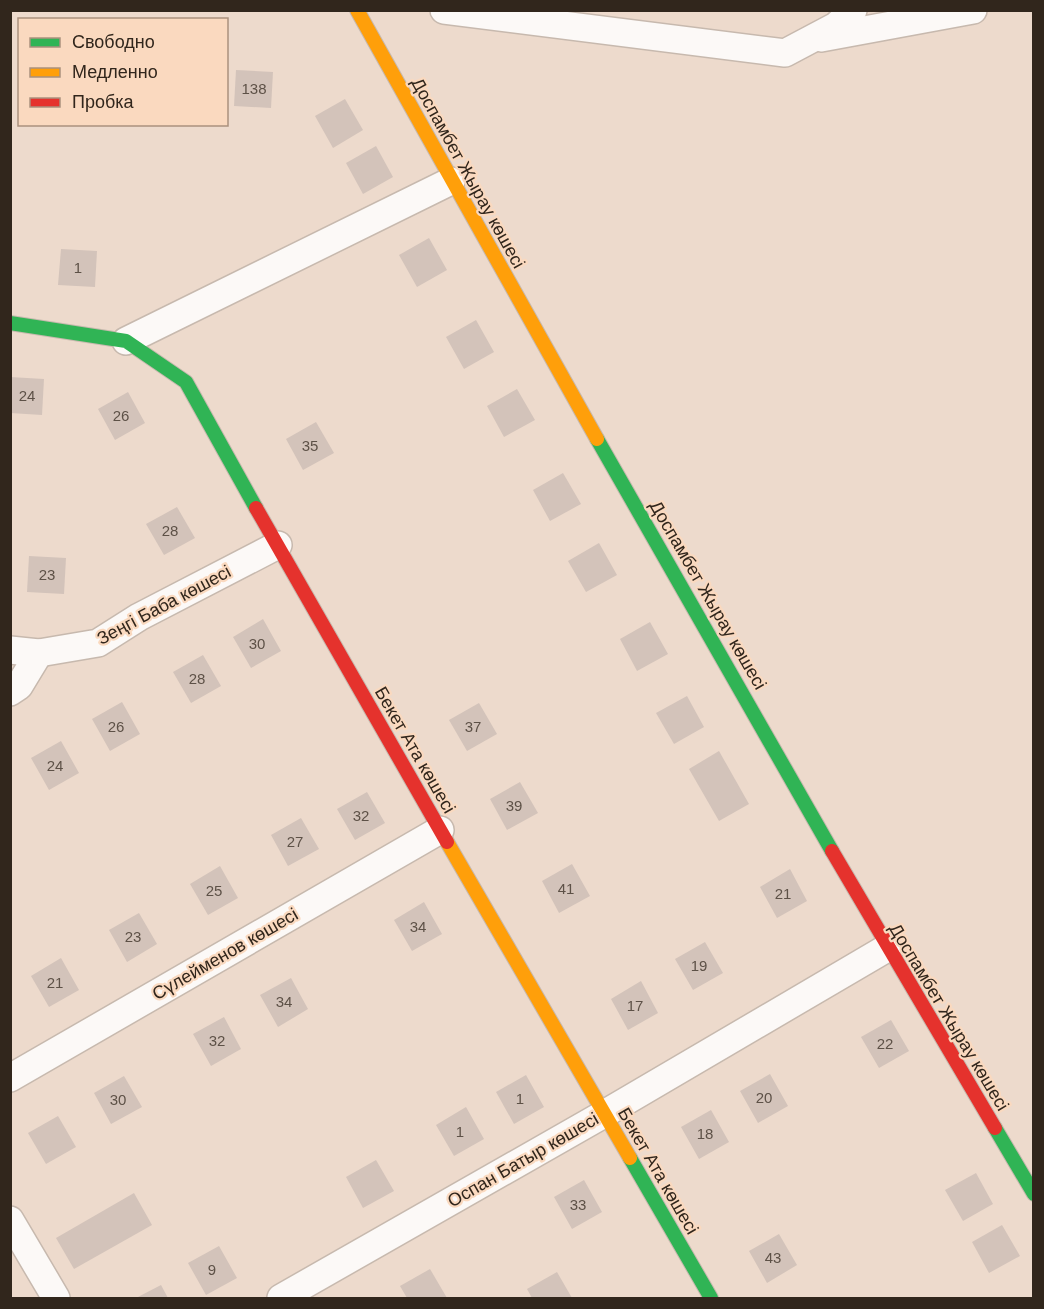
<svg xmlns="http://www.w3.org/2000/svg" width="1044" height="1309" font-family="Helvetica,sans-serif">
<style>
.building{fill:#d3c3ba}
.lines{fill:none;stroke-linecap:round;stroke-linejoin:round}
.street-casing{stroke:#c7b9ae;stroke-width:30}
.fast-casing{stroke:#c7b9ae;stroke-width:16}
.slow-casing{stroke:#c7b9ae;stroke-width:16}
.jam-casing{stroke:#c7b9ae;stroke-width:16}
.street{stroke:#fcf9f7;stroke-width:27}
.fast{stroke:#30b455;stroke-width:14}
.slow{stroke:#ff9f0a;stroke-width:14}
.jam{stroke:#e5322d;stroke-width:14}
.labels{text-anchor:middle;stroke-width:4.5;stroke-linejoin:round;paint-order:stroke}
.number-label{font-size:15px;fill:#5d5147}
.street-label{font-size:18px;fill:#31261c;stroke:#fad9bf}
</style>
<rect width="100%" height="100%" fill="#eddacc"/>
<g class="building">
<path d="M236,70L273,72L271,108L234,106Z"/>
<path d="M345,99L363,130L333,148L315,116Z"/>
<path d="M376,146L393,177L363,194L346,163Z"/>
<path d="M429,238L447,270L417,287L399,255Z"/>
<path d="M61,249L97,251L95,287L58,285Z"/>
<path d="M476,320L494,352L464,369L446,337Z"/>
<path d="M10,377L44,379L42,415L10,413Z"/>
<path d="M517,389L535,420L504,437L487,406Z"/>
<path d="M128,392L145,423L115,440L98,409Z"/>
<path d="M316,422L334,453L303,470L286,439Z"/>
<path d="M563,473L581,504L550,521L533,490Z"/>
<path d="M177,507L195,538L164,555L146,524Z"/>
<path d="M599,543L617,575L586,592L568,561Z"/>
<path d="M29,556L66,558L64,594L27,592Z"/>
<path d="M263,619L281,651L251,668L233,637Z"/>
<path d="M650,622L668,654L637,671L620,639Z"/>
<path d="M203,655L221,686L191,703L173,672Z"/>
<path d="M687,696L704,727L674,744L656,713Z"/>
<path d="M122,702L140,734L110,751L92,719Z"/>
<path d="M479,703L497,734L467,751L449,720Z"/>
<path d="M61,741L79,773L49,790L31,758Z"/>
<path d="M719,751L749,804L719,821L689,769Z"/>
<path d="M520,782L538,813L507,830L490,799Z"/>
<path d="M367,792L385,823L355,840L337,809Z"/>
<path d="M301,818L319,849L288,866L271,835Z"/>
<path d="M572,864L590,896L559,913L542,881Z"/>
<path d="M220,866L238,898L208,915L190,884Z"/>
<path d="M790,869L807,901L777,918L760,887Z"/>
<path d="M424,902L442,934L412,951L394,920Z"/>
<path d="M139,913L157,944L127,962L109,930Z"/>
<path d="M705,942L723,973L693,990L675,959Z"/>
<path d="M61,958L79,990L49,1007L31,976Z"/>
<path d="M291,978L308,1009L278,1027L260,995Z"/>
<path d="M641,981L658,1013L628,1030L611,999Z"/>
<path d="M224,1017L241,1049L211,1066L193,1034Z"/>
<path d="M891,1020L909,1051L879,1068L861,1037Z"/>
<path d="M770,1074L788,1106L758,1123L740,1091Z"/>
<path d="M526,1075L544,1107L514,1124L496,1092Z"/>
<path d="M124,1076L142,1107L111,1124L94,1093Z"/>
<path d="M466,1107L484,1139L454,1156L436,1125Z"/>
<path d="M711,1110L729,1142L699,1159L681,1127Z"/>
<path d="M58,1116L76,1147L46,1164L28,1133Z"/>
<path d="M376,1160L394,1191L363,1208L346,1177Z"/>
<path d="M976,1173L993,1204L963,1221L945,1190Z"/>
<path d="M584,1180L602,1212L572,1229L554,1197Z"/>
<path d="M134,1193L152,1225L74,1269L56,1238Z"/>
<path d="M1002,1225L1020,1256L989,1273L972,1242Z"/>
<path d="M779,1234L797,1265L767,1283L749,1251Z"/>
<path d="M219,1246L237,1278L206,1295L188,1263Z"/>
<path d="M430,1269L447,1298H407L400,1286Z"/>
<path d="M557,1272L572,1298H532L527,1289Z"/>
<path d="M161,1285L168,1298H136Z"/>
</g>
<g class="lines">
<g class="street-casing">
<g id="street">
<path d="M444,10L785,53L836,26L853,10"/>
<path d="M821,38L973,10"/>
<path d="M126,341L451,181"/>
<path d="M10,650L39,653L98,643L139,617L278,545"/>
<path d="M10,692L19,686L39,653"/>
<path d="M10,1078L440,830"/>
<path d="M10,1220L56,1298"/>
<path d="M281,1298L604,1114L887,948"/>
</g>
</g>
<g class="fast-casing">
<g id="fast">
<path d="M10,323L126,341L186,382L256,508"/>
<path d="M597,439L832,851"/>
<path d="M995,1128L1034,1194"/>
<path d="M630,1158L711,1298"/>
</g>
</g>
<g class="slow-casing">
<g id="slow">
<path d="M357,10L597,439"/>
<path d="M447,842L630,1158"/>
</g>
</g>
<g class="jam-casing">
<g id="jam">
<path d="M256,508L447,842"/>
<path d="M832,851L995,1128"/>
</g>
</g>
<use href="#street" class="street"/>
<use href="#fast" class="fast"/>
<use href="#slow" class="slow"/>
<use href="#jam" class="jam"/>
</g>
<g class="labels">
<g class="number-label">
<text x="254" y="94">138</text>
<text x="78" y="273">1</text>
<text x="27" y="401">24</text>
<text x="121" y="421">26</text>
<text x="310" y="451">35</text>
<text x="170" y="536">28</text>
<text x="47" y="580">23</text>
<text x="257" y="649">30</text>
<text x="197" y="684">28</text>
<text x="116" y="732">26</text>
<text x="473" y="732">37</text>
<text x="55" y="771">24</text>
<text x="514" y="811">39</text>
<text x="361" y="821">32</text>
<text x="295" y="847">27</text>
<text x="566" y="894">41</text>
<text x="214" y="896">25</text>
<text x="783" y="899">21</text>
<text x="418" y="932">34</text>
<text x="133" y="942">23</text>
<text x="699" y="971">19</text>
<text x="55" y="988">21</text>
<text x="284" y="1007">34</text>
<text x="635" y="1011">17</text>
<text x="217" y="1046">32</text>
<text x="885" y="1049">22</text>
<text x="764" y="1103">20</text>
<text x="520" y="1104">1</text>
<text x="118" y="1105">30</text>
<text x="460" y="1137">1</text>
<text x="705" y="1139">18</text>
<text x="578" y="1210">33</text>
<text x="773" y="1263">43</text>
<text x="212" y="1275">9</text>
</g>
<g class="street-label">
<text transform="translate(468 173) rotate(61)" y="6">Доспамбет Жырау көшесі</text>
<text transform="translate(708 595) rotate(60)" y="6">Доспамбет Жырау көшесі</text>
<text transform="translate(164 605) rotate(-28)" y="6">Зеңгі Баба көшесі</text>
<text transform="translate(415 750) rotate(60)" y="6">Бекет Ата көшесі</text>
<text transform="translate(225 954) rotate(-30)" y="6">Сүлейменов көшесі</text>
<text transform="translate(949 1017) rotate(59)" y="6">Доспамбет Жырау көшесі</text>
<text transform="translate(523 1160) rotate(-30)" y="6">Оспан Батыр көшесі</text>
<text transform="translate(658 1171) rotate(60)" y="6">Бекет Ата көшесі</text>
</g>
</g>
<rect width="1044" height="1309" fill="none" stroke="#31261c" stroke-width="24"/>
<rect x="18" y="18" width="210" height="108" fill="#fad9bf" stroke="#aa917e" stroke-width="1.5"/>
<rect x="30" y="38" width="30" height="9" fill="#30b455" stroke="#aa917e" stroke-width="1.5"/>
<text x="72" y="48" font-size="18" fill="#31261c">Свободно</text>
<rect x="30" y="68" width="30" height="9" fill="#ff9f0a" stroke="#aa917e" stroke-width="1.5"/>
<text x="72" y="78" font-size="18" fill="#31261c">Медленно</text>
<rect x="30" y="98" width="30" height="9" fill="#e5322d" stroke="#aa917e" stroke-width="1.5"/>
<text x="72" y="108" font-size="18" fill="#31261c">Пробка</text>
</svg>
